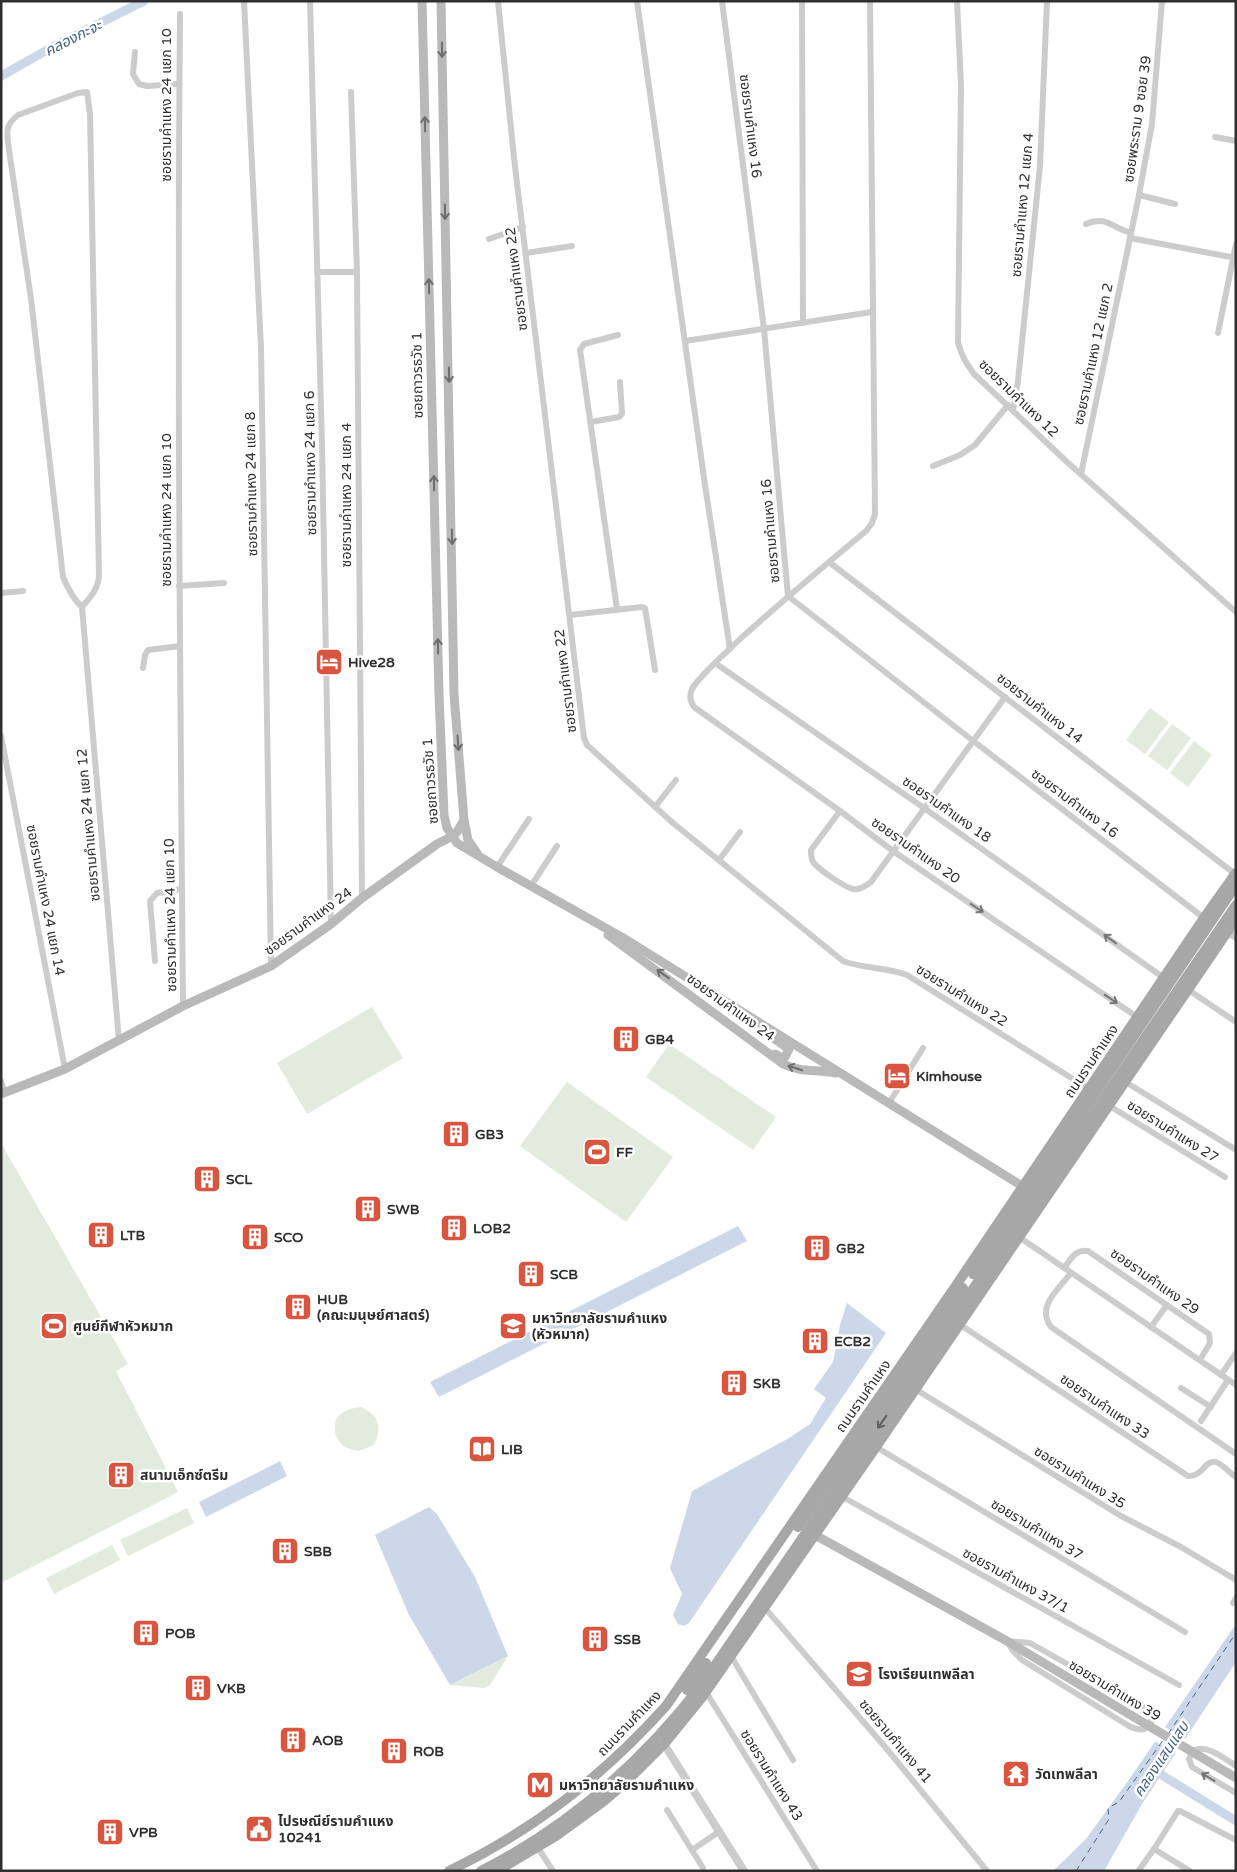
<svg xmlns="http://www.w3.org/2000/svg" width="1237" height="1872" font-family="'Varela Round','Noto Sans Thai',sans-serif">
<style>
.green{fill:#e3ebde}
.water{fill:#ccd8ea}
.pier{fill:#fff}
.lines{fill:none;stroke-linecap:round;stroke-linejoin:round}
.canal{stroke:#ccd8ea;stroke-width:9}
.ferry{stroke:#43608c;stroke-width:1;stroke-dasharray:6 5;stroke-linecap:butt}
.minor{stroke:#ccc;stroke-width:6}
.tertiary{stroke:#ccc;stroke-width:8}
.secondary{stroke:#b9b9b9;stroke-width:9}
.primary{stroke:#a7a7a7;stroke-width:10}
.oneway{stroke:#6d6d6d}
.oneway2{stroke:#767676}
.oneway3{stroke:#5f5f5f}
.labels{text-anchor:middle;stroke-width:5;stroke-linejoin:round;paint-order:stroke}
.street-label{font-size:14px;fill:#2f2f2f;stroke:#fff}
.poi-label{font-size:14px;font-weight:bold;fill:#2f2f2f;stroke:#fff;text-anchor:start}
.water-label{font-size:15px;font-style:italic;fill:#43608c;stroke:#fff}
</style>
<rect width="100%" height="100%" fill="#fff"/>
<g class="green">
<path d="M1150,708L1169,722L1145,754L1126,740Z"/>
<path d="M1172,724L1191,738L1167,770L1148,756Z"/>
<path d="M1194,741L1212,755L1188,787L1170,773Z"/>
<path d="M372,1007L403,1058L307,1114L277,1063Z"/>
<path d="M669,1044L776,1117L753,1150L646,1077Z"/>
<path d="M567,1082L673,1157L626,1222L520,1146Z"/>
<path d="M1,1143L128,1364L116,1371L178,1492L1,1583Z"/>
<path d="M361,1407C379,1416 383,1426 374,1445L359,1451C354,1450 348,1449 343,1446C334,1438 331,1421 341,1414C347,1409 354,1408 361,1407Z"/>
<path d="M187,1508L194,1523L128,1556L120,1540Z"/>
<path d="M112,1545L120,1560L54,1594L46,1578Z"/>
<path d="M508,1656L490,1685L484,1688L451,1685Z"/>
</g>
<g class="water">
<path d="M738,1226L747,1241L439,1397L430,1382Z"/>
<path d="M847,1303L886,1333L689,1623L684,1626L678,1624L673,1615L682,1594L670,1568L692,1491L789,1438L810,1424L826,1398L814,1389L833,1362L840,1325Z"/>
<path d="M280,1461L287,1476L206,1517L199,1502Z"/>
<path d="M429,1507L437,1514L475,1577L508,1656L450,1685L409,1615L375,1535Z"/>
<path d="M1236,1624V1662L1142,1804L1104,1871H1053L1086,1839L1128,1781Z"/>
</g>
<path class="pier" d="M1163,1726L1187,1740L1177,1754L1153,1740Z"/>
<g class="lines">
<g class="canal">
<path d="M1,76L56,45L144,1"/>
<path d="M1152,1769L1236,1821"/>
</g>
<g class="ferry">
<path d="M1168,1734L1236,1633"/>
<path d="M1076,1871L1109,1819L1108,1808L1119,1802L1164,1739"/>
</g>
<g class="minor">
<path d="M244,1L261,348L271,966"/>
<path d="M310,1L322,445L331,924"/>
<path d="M498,1L514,158L584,738L587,745L673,823L843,961C864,969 886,967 907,975L1089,1089"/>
<path d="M637,1L705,485L730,649"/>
<path d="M722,1L764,329L788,596L972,740L1204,918"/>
<path d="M802,1L803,323"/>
<path d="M870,1L875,514L872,523L866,531C824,566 781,602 740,639C729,650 699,676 692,689C689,696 690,700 694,707L840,811L893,851L1137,1017"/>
<path d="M957,1L961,85L958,342C961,355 966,363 974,374L1067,462L1236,612"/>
<path d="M180,14C177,345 180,675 183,1006"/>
<path d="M135,52L133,74L139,84L147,86L179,84"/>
<path d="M87,92L90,114L99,576C98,589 90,598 82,607C73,599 68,589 63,577L31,299L9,150C7,133 4,126 18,115L78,93Z"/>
<path d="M351,92L357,272L362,898"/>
<path d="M1215,137L1236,141"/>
<path d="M1139,195L1175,204"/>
<path d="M1086,224C1107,215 1112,228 1131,233"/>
<path d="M1130,238L1236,258"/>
<path d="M489,239L523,227"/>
<path d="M526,253L572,246"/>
<path d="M317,272H357"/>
<path d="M1218,333L1236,244"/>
<path d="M685,341L872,312"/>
<path d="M1013,410L1018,381L1040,166L1047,1"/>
<path d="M591,422L619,417L622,414L620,382"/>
<path d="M933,466L960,455L975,445L1008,405"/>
<path d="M1081,474L1139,195L1152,124L1162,1"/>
<path d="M829,562L1235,874"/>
<path d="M179,586L224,583"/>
<path d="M1,593L23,591"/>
<path d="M82,607L119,1041"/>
<path d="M617,609L580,350L584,344L618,335"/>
<path d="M570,615L642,607L645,608L655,670"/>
<path d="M715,663L924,808L1164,978"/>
<path d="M143,668L145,655L148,650L180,646"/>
<path d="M1,736L65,1069"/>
<path d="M655,807L676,780"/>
<path d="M840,811L811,850C811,855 811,858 813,862C818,869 844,887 853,889C860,890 865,886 871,882L1005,697"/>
<path d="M719,860L740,832"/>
<path d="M497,867L529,819"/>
<path d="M531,886L557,846"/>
<path d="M155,961L150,901L157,893L182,889"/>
<path d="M1187,989L1236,1022"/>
<path d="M1,1081L5,1093"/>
<path d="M1124,1081L1236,1150"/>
<path d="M889,1103L923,1048"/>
<path d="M1108,1105L1225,1177"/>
<path d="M1019,1237L1236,1385"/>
<path d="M1064,1268C1071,1259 1075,1249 1088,1251L1209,1334L1210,1343L1200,1360"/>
<path d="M1071,1273C1058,1290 1036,1306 1051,1327L1236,1454"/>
<path d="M959,1324L1188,1476C1203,1477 1204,1460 1216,1462C1222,1464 1230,1473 1236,1477"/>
<path d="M1151,1327L1167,1305"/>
<path d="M1221,1375L1236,1353"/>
<path d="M1181,1388L1211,1407"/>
<path d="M915,1389L1121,1516L1181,1547L1236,1580"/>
<path d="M1201,1421L1228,1380"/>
<path d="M876,1447L1185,1632"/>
<path d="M841,1496L1179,1685"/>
<path d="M1233,1603L1236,1598"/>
<path d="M764,1607L886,1748L987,1871"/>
<path d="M1007,1641L1030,1643L1149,1710L1153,1714L1151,1723C1146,1732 1137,1730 1129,1726L1022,1660L1013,1651Z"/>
<path d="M731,1656L793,1760"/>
<path d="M706,1692L817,1871"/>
<path d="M1236,1766C1225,1759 1206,1743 1193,1751L1189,1759L1192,1767L1197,1770L1236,1793"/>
<path d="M667,1810L703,1868"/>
<path d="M538,1848L553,1871"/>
<path d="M692,1850L720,1831"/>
<path d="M1139,1870L1154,1849"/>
<path d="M1190,1871L1154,1849L1178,1811H1180L1236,1840"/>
</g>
<g class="tertiary">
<path d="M1227,931L1236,937"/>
<path d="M664,1744L744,1871"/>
</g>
<g class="secondary">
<path d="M422,1L439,695L444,815L447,828L457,843L497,867L625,939L1022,1186"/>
<path d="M441,1L454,694L464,820L468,840L477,853"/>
<path d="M608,935L783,1064C802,1073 816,1069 836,1073"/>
<path d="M775,1039L789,1049L785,1057L782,1058L775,1054"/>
<path d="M1,1094L65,1069L183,1006L271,966L331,924L362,898L437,844L451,837L457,832L464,820"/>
<path d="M815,1535L1007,1641L1236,1778"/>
</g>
<g class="primary">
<path d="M973,1274L1236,885"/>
<path d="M798,1527L963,1288"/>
<path d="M687,1690L706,1663"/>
<path d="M449,1871C534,1830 603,1776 666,1706L955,1287L1204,918L1236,873"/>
<path d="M481,1871C570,1826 643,1761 703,1683L1236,905"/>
<path d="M497,1871L556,1836L604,1801L625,1783L664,1744L703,1696L876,1447L1236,919"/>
</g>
</g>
<defs><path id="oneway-shaft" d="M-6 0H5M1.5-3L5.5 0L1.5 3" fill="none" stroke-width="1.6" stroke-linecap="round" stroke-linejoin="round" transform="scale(1.25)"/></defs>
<g class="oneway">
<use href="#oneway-shaft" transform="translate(442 50) rotate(89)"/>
<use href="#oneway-shaft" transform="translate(425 124) rotate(-91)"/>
<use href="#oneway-shaft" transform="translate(445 212) rotate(89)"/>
<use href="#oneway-shaft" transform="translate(429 286) rotate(-91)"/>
<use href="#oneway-shaft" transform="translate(449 375) rotate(89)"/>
<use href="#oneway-shaft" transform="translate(434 483) rotate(-91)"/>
<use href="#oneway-shaft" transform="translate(452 537) rotate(89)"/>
<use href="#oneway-shaft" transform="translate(438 646) rotate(-91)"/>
<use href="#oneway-shaft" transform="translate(458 743) rotate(86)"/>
<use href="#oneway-shaft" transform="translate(663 974) rotate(-144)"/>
<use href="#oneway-shaft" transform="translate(795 1068) rotate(-162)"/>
</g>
<g class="oneway2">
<use href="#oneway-shaft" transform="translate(977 908) rotate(34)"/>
<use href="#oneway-shaft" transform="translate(1110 939) rotate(-144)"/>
<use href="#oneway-shaft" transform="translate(1111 999) rotate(34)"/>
<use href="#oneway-shaft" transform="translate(1208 1777) rotate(-149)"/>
</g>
<use class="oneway3" href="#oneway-shaft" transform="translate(882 1422) rotate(125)"/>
<defs>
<g id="hotel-square" transform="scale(1.4375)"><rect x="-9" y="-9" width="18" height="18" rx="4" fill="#d8553f" stroke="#fff"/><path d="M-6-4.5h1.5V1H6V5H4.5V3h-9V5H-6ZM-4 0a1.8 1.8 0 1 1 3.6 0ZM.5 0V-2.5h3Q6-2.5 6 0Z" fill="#fff"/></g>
<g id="building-square" transform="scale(1.4375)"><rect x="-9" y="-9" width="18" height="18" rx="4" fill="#d8553f" stroke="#fff"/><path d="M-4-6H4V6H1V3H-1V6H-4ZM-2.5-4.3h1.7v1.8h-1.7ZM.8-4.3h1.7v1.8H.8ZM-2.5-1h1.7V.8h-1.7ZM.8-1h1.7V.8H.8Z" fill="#fff"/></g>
<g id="stadium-square" transform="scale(1.4375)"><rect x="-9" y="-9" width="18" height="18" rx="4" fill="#d8553f" stroke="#fff"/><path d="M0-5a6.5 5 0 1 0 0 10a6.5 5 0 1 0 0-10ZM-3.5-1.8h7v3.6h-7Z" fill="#fff"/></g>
<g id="university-square" transform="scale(1.4375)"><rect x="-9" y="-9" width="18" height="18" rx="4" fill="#d8553f" stroke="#fff"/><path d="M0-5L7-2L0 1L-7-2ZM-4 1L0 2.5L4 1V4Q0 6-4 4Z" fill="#fff"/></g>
<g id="library-square" transform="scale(1.4375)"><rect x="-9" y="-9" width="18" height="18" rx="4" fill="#d8553f" stroke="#fff"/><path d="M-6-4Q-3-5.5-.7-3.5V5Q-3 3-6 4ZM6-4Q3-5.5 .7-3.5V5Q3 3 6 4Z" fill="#fff"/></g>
<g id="school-square" transform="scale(1.4375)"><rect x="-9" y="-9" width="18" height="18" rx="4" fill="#d8553f" stroke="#fff"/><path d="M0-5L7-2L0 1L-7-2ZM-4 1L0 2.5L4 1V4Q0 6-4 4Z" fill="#fff"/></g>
<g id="temple-square" transform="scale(1.4375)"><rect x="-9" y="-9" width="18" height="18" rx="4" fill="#d8553f" stroke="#fff"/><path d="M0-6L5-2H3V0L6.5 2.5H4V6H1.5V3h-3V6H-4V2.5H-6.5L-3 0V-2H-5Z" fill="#fff"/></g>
<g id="metro-square" transform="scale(1.4375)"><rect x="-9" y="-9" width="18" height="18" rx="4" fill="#d8553f" stroke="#fff"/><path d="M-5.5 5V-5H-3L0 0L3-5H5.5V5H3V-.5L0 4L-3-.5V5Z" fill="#fff"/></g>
<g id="civic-square" transform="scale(1.4375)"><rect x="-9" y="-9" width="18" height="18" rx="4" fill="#d8553f" stroke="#fff"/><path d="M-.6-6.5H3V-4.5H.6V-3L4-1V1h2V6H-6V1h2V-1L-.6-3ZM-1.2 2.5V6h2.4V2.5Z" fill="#fff"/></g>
</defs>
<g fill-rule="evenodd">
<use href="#hotel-square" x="329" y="662"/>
<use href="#building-square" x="626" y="1039"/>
<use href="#hotel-square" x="897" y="1076"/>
<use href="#building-square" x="456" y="1134"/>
<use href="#stadium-square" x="597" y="1152"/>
<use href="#building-square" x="207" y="1179"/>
<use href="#building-square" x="368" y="1209"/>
<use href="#building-square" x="454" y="1228"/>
<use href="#building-square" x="101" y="1235"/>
<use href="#building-square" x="255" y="1237"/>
<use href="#building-square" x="817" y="1248"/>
<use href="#building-square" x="531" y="1274"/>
<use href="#building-square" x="298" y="1307"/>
<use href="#stadium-square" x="54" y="1326"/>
<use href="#university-square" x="513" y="1326"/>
<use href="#building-square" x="815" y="1341"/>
<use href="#building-square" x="734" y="1383"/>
<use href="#library-square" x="482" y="1449"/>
<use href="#building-square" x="121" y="1475"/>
<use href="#building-square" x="285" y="1551"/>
<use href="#building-square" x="146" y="1633"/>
<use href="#building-square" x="595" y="1639"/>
<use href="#school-square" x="859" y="1674"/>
<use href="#building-square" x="198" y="1688"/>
<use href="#building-square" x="293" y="1740"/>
<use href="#building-square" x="394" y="1751"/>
<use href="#temple-square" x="1016" y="1774"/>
<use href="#metro-square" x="540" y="1785"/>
<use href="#civic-square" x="259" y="1829"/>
<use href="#building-square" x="110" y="1832"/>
</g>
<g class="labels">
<g class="street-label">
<text transform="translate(166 105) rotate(-90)" y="5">ซอยรามคำแหง 24 แยก 10</text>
<text transform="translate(1137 119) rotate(-82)" y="5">ซอยพระราม 9 ซอย 39</text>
<text transform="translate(751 126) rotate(83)" y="5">ซอยรามคำแหง 16</text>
<text transform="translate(1022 205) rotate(-85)" y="5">ซอยรามคำแหง 12 แยก 4</text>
<text transform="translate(516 279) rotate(-97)" y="5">ซอยรามคำแหง 22</text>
<text transform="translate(1093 354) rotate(-78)" y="5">ซอยรามคำแหง 12 แยก 2</text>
<text transform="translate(417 375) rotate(-91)" y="5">ซอยถาวรธวัช 1</text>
<text transform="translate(1019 398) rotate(44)" y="5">ซอยรามคำแหง 12</text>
<text transform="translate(310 463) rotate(-91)" y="5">ซอยรามคำแหง 24 แยก 6</text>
<text transform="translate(251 484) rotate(-91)" y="5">ซอยรามคำแหง 24 แยก 8</text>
<text transform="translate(346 495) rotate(-90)" y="5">ซอยรามคำแหง 24 แยก 4</text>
<text transform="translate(166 510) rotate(-90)" y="5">ซอยรามคำแหง 24 แยก 10</text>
<text transform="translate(770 531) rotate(-95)" y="5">ซอยรามคำแหง 16</text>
<text transform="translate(565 681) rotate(-97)" y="5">ซอยรามคำแหง 22</text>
<text transform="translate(1040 708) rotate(38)" y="5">ซอยรามคำแหง 14</text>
<text transform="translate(430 781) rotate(-94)" y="5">ซอยถาวรธวัช 1</text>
<text transform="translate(1075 803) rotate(37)" y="5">ซอยรามคำแหง 16</text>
<text transform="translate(947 809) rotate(35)" y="5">ซอยรามคำแหง 18</text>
<text transform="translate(88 825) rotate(-95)" y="5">ซอยรามคำแหง 24 แยก 12</text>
<text transform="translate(916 850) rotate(35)" y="5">ซอยรามคำแหง 20</text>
<text transform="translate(46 900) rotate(79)" y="5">ซอยรามคำแหง 24 แยก 14</text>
<text transform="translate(170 915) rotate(-91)" y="5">ซอยรามคำแหง 24 แยก 10</text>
<text transform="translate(308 921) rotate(-36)" y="5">ซอยรามคำแหง 24</text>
<text transform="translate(962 995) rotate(32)" y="5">ซอยรามคำแหง 22</text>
<text transform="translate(731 1007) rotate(36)" y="5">ซอยรามคำแหง 24</text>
<text transform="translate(1091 1061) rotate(-56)" y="5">ถนนรามคำแหง</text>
<text transform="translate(1173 1131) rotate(32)" y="5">ซอยรามคำแหง 27</text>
<text transform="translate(1155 1281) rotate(35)" y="5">ซอยรามคำแหง 29</text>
<text transform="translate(863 1396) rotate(-55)" y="5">ถนนรามคำแหง</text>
<text transform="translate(1105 1406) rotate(34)" y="5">ซอยรามคำแหง 33</text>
<text transform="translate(1080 1477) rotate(32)" y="5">ซอยรามคำแหง 35</text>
<text transform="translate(1037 1529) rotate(31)" y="5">ซอยรามคำแหง 37</text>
<text transform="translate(1016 1580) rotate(29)" y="5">ซอยรามคำแหง 37/1</text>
<text transform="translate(1115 1690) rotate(31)" y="5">ซอยรามคำแหง 39</text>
<text transform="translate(629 1723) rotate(-46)" y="5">ถนนรามคำแหง</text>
<text transform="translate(896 1741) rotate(50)" y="5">ซอยรามคำแหง 41</text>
<text transform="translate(772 1775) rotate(58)" y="5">ซอยรามคำแหง 43</text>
</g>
<g class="poi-label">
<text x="348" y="667">Hive28</text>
<text x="645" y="1044">GB4</text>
<text x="916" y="1081">Kimhouse</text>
<text x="475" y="1139">GB3</text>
<text x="616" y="1157">FF</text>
<text x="226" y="1184">SCL</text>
<text x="387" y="1214">SWB</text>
<text x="473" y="1233">LOB2</text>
<text x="120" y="1240">LTB</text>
<text x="274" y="1242">SCO</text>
<text x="836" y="1253">GB2</text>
<text x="550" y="1279">SCB</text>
<text x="317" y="1304">HUB<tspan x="317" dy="16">(คณะมนุษย์ศาสตร์)</tspan></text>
<text x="532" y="1323">มหาวิทยาลัยรามคำแหง<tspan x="532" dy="16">(หัวหมาก)</tspan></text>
<text x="73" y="1331">ศูนย์กีฬาหัวหมาก</text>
<text x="834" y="1346">ECB2</text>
<text x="753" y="1388">SKB</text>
<text x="501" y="1454">LIB</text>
<text x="140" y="1480">สนามเอ็กซ์ตรีม</text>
<text x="304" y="1556">SBB</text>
<text x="165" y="1638">POB</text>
<text x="614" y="1644">SSB</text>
<text x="878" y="1679">โรงเรียนเทพลีลา</text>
<text x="217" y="1693">VKB</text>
<text x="312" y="1745">AOB</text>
<text x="413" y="1756">ROB</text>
<text x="1035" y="1779">วัดเทพลีลา</text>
<text x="559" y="1790">มหาวิทยาลัยรามคำแหง</text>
<text x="278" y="1826">ไปรษณีย์รามคำแหง<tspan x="278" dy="16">10241</tspan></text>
<text x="129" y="1837">VPB</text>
</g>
<g class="water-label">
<text transform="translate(73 38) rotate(-27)" y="5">คลองกะจะ</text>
<text transform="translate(1161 1759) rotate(-56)" y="5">คลองแสนแสบ</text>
</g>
</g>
<rect width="1237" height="1872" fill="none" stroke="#2f2f2f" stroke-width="5"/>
</svg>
